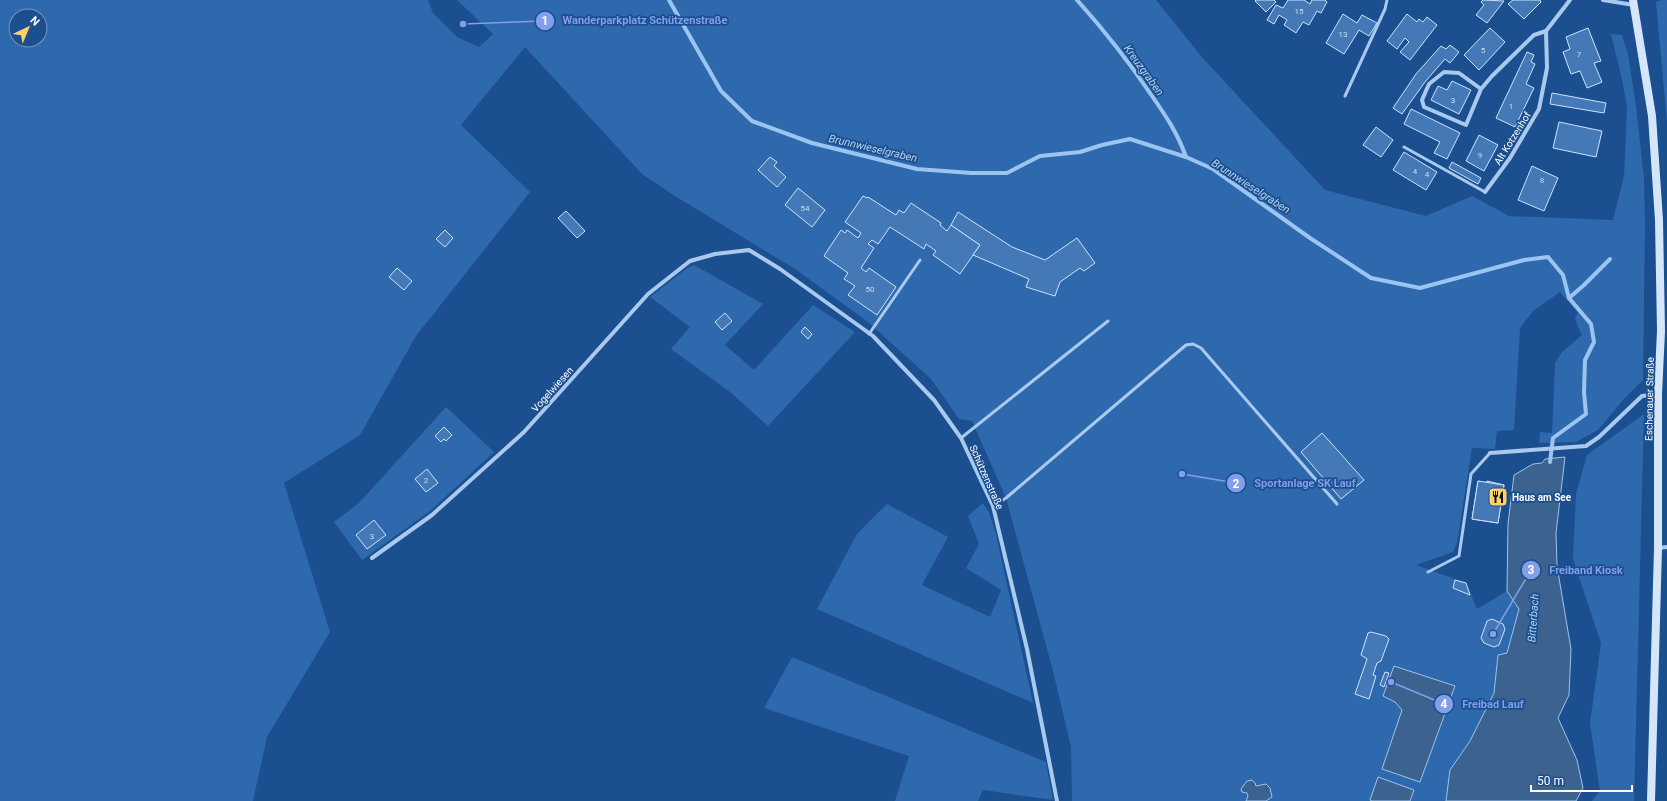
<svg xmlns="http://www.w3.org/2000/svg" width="1667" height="801" font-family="Roboto,sans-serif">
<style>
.green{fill:#2e69ad;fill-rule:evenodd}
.water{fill:#3c6290;stroke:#9cc4f0}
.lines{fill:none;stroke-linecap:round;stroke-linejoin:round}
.stream{stroke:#9cc4f0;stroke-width:4}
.building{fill:#4478b7;stroke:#cfe3fa}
.lane{stroke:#a9c9ee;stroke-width:3}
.street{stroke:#a9c9ee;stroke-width:4}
.secondary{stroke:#d6e6fa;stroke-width:8}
.labels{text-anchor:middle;stroke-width:3.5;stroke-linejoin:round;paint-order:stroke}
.number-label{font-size:8px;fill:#d0dded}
.street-label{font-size:10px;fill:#fff;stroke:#1b4f8f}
.poi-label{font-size:10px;font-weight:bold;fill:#fff;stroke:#1b4f8f;text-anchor:start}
.water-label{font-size:11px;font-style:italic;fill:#b5d3f5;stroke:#1b4f8f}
.leader{fill:none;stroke:#839eea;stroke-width:1.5}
.callout-dot{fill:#839eea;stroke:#1b4f8f;stroke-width:1.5}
.mark-label{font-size:12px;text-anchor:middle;font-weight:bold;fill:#fff}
.callout-label{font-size:11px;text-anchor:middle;font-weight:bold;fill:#839eea;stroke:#1b4f8f;stroke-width:3.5;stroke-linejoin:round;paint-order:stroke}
</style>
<rect width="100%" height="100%" fill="#1b4f8f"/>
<g class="green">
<path d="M0,0H428L433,13L457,37L479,47L493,34L457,0H1156L1201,56L1325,190L1426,216L1472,196L1509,216L1613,220L1624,176L1627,107L1622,79L1611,34L1622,35L1628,54L1636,106L1644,178L1645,224L1643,380L1623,400L1598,430L1576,442L1539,443L1540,432L1552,433L1555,363L1562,352L1582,335L1578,327L1575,317L1578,313L1560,292L1533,311L1520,328L1514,430L1497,431L1495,449L1472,448L1457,543L1453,552L1416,565L1466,583L1477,609L1507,591L1519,609L1507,654L1498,655L1494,693L1470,741L1450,770L1446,801H1072L1071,747L1053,671L1006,498L972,421L959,419L931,379L868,322L795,269L675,196L642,174L525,47L461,125L530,192L416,336L360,435L284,483L330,632L267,737L253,801H0ZM16,16H40V40H16Z"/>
<path d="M1662,0H1667V122L1656,2Z"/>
<path d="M694,265L763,304L725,345L754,370L813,305L855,332L768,426L730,392L671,349L690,327L650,297L686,269Z"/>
<path d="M446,407L494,452L430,511L362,560L334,522L359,503Z"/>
<path d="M1644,414L1634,801H1592L1600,791L1590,723L1601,643L1573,559L1576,494L1587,455Z"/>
<path d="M983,503L989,512L996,534L1033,703L817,609L857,534L887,504L948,537L922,585L990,617L1001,590L966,568L979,544L968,516Z"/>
<path d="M792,657L1046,762L1053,800L983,790L978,801H895L909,756L764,708Z"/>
</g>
<g class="water">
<path d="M1565,457L1556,533L1557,566L1571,649L1569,695L1558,718L1577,760L1583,788L1576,801H1446L1450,770L1470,741L1494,693L1498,655L1507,653L1519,609L1507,591L1508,524L1514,475L1533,464L1542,463L1545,459Z"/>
<path d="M1394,666L1455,686L1420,782L1382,769L1402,710L1395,702L1383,696Z"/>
<path d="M1378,777L1414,790L1410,801H1372L1370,800Z"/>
<path d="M1252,780L1255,783L1256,786L1266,784L1270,788L1272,797L1266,801H1246L1248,796L1247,793L1242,792L1241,789L1247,781Z"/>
</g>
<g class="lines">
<g class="stream">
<path d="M669,0L721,91L752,121L812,143L917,169L971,173H1007L1040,156L1080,152L1102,145L1130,139L1186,157L1213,169L1310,238L1371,278L1420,288L1524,260L1548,257L1563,275L1569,298"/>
<path d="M1077,0C1104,30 1129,62 1152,96C1166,116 1178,134 1186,157"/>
<path d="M1550,462L1553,438L1586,414L1584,392L1585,360L1594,342L1591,324L1569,298L1584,285L1610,259"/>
</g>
</g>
<g class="building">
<path d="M1256,0H1274L1276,2L1266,12L1255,1Z"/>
<path d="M1288,0H1304L1310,4L1312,0H1325L1327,2L1321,13L1317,11L1309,25L1303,22L1296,33L1284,25L1287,20L1279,15L1274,24L1267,20L1276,5L1283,8Z"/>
<path d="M1483,0L1504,1L1487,23L1476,15L1484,5L1481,2Z"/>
<path d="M1513,0H1540L1541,2L1524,19L1508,4Z"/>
<path d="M1343,14L1357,23L1362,15L1377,23L1369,36L1359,30L1344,54L1326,43Z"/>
<path d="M1407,14L1417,22L1419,19L1423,22L1427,17L1437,25L1410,60L1400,52L1409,42L1405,38L1397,49L1387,41Z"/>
<path d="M1490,28L1505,42L1479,70L1464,55Z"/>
<path d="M1588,28L1601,61L1594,63L1602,82L1587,88L1580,71L1571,74L1563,52L1570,49L1566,37Z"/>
<path d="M1450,45L1459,52L1450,63L1445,59L1425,82L1402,114L1393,108L1416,74L1441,46L1446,49Z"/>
<path d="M1527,52L1534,55L1531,62L1535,64L1526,84L1534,88L1515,127L1496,118Z"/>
<path d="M1452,81L1471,90L1459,114L1431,100L1438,86L1447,90Z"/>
<path d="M1552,93L1606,103L1604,113L1550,104Z"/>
<path d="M1411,109L1460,133L1447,159L1434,153L1440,142L1404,124Z"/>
<path d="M1559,122L1602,131L1596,157L1553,148Z"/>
<path d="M1376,127L1393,140L1381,157L1363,145Z"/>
<path d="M1479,135L1498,145L1484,171L1466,161Z"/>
<path d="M1404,152L1437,172L1426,190L1393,170Z"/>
<path d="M770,157L777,162L774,166L786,177L777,187L758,170Z"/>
<path d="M1452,162L1481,178L1478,184L1449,168Z"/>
<path d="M1532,166L1558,178L1544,211L1518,200Z"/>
<path d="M798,188L825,210L812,227L785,205Z"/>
<path d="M863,196L867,198L868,197L896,215L899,210L904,213L911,203L941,223L940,225L947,231L951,225L980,245L960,274L933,255L936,251L926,244L924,249L890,227L878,244L872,240L868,244L874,248L861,268L866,272L869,268L896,287L877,315L848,295L855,286L844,279L848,273L824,256L841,230L845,233L847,230L858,238L861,233L845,222Z"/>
<path d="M566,211L585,231L577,238L558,218Z"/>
<path d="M958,212L1012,247L1045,260L1077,238L1095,263L1084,271L1080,268L1060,282L1055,296L1026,287L1029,279L973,255L980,245L951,225Z"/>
<path d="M445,230L453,238L445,247L436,239Z"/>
<path d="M397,268L412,281L404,290L389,277Z"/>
<path d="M725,313L732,321L722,330L715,322Z"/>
<path d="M805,327L812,334L808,339L801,332Z"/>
<path d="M444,427L452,435L446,441L444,439L441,442L435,436Z"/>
<path d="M1322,433L1364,480L1341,499L1301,452Z"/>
<path d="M427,469L438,483L426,492L415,479Z"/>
<path d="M1478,481L1486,483L1487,481L1504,485L1498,523L1472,519Z"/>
<path d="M1478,481L1504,485L1498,523L1472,519Z"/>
<path d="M374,520L386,535L367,549L356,535Z"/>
<path d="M1455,580L1466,583L1470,595L1453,588Z"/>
<path d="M1492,619L1503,624L1505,629L1499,645L1494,647L1484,643L1481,638L1487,621Z"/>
<path d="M1371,632L1386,636L1389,639L1381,661L1377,663L1373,675L1376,676L1369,699L1355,694L1367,659L1361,655L1368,633Z"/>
<path d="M1385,672L1389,673L1384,687L1380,685Z"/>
</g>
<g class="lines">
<g class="lane">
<path d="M1345,96L1385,9L1387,0"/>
<path d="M1404,147L1485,192"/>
<path d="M869,334L920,260"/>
<path d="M961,438L1108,321"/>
<path d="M993,506L1006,498L1186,345L1193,344L1201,348L1337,504"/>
<path d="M1428,572L1459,556L1471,474L1490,453"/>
</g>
<g class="street">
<path d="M1603,0L1634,5"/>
<path d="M1481,89L1459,73L1444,72L1429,84L1422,100L1424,107L1466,125L1481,89L1492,76L1534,35L1546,31"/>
<path d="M1485,192L1510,158L1539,109L1547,68L1546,31L1570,0"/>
<path d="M1490,453L1586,446L1599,437L1642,396L1658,394"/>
<path d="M1658,548L1667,547"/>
<path d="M372,558L432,515L524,432L648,294L690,261L715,254L749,250L780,269L873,336L934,400L961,438L993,506L1027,649L1057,801"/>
</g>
<path class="secondary" d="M1633,0L1652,116L1659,220L1661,331L1658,394V548L1651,801"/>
</g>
<defs>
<g id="restaurant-square" transform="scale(1)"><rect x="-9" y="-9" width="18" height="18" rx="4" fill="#ffd166" stroke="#1b4f8f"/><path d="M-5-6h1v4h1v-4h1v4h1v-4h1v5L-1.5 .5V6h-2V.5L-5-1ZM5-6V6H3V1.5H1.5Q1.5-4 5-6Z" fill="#111"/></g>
</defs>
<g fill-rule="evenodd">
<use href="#restaurant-square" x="1498" y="497"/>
</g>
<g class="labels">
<g class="number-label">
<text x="1299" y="14">15</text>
<text x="1343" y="37">13</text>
<text x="1483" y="53">5</text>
<text x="1579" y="57">7</text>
<text x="1453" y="103">3</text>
<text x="1511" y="109">1</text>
<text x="1480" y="158">9</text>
<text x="1415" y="174">4</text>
<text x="1427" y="177">4</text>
<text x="1542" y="183">8</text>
<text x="805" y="211">54</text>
<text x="870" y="292">50</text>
<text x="426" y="483">2</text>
<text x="372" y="539">3</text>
</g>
<g class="street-label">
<text transform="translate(1512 138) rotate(-58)" y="4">Alt Kotzenhof</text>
<text transform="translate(552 389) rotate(-48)" y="4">Vogelwiesen</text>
<text transform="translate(1649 399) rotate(-89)" y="4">Eschenauer Straße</text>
<text transform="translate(987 477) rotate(66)" y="4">Schützenstraße</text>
</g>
<g class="poi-label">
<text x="1512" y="501">Haus am See</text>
</g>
<g class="water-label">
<text transform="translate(1144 70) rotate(54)" y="4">Kreuzgraben</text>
<text transform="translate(873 148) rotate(13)" y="4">Brunnwieselgraben</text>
<text transform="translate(1251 186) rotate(33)" y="4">Brunnwieselgraben</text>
<text transform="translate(1533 618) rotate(-86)" y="4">Bitterbach</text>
</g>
</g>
<path class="leader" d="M463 24L545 21M1182 474L1236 483M1493 634L1531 570M1391 682L1444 704"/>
<g class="callout-dot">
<circle cx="463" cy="24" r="4"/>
<circle cx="1182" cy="474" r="4"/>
<circle cx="1493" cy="634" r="4"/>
<circle cx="1391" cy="682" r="4"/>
<circle cx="545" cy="21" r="10"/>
<circle cx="1236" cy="483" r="10"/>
<circle cx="1531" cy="570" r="10"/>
<circle cx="1444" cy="704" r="10"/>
</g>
<g class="mark-label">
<text x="545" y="25">1</text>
<text x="1236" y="488">2</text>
<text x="1531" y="574">3</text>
<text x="1444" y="708">4</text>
</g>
<g class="callout-label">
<text x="645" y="24">Wanderparkplatz Schützenstraße</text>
<text x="1305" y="487">Sportanlage SK Lauf</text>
<text x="1586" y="574">Freiband Kiosk</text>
<text x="1493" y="708">Freibad Lauf</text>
</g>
<g transform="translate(28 28) rotate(44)"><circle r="19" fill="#1b4f8f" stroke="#7695bc"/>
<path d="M0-3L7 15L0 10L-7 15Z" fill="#ffd166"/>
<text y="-6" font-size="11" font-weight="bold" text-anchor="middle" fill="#ffffff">N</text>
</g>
<path d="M1531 785v6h101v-6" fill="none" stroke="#ffffff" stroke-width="2"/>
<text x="1537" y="785" font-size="12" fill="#ffffff" stroke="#1b4f8f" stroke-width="3" paint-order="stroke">50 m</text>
</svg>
